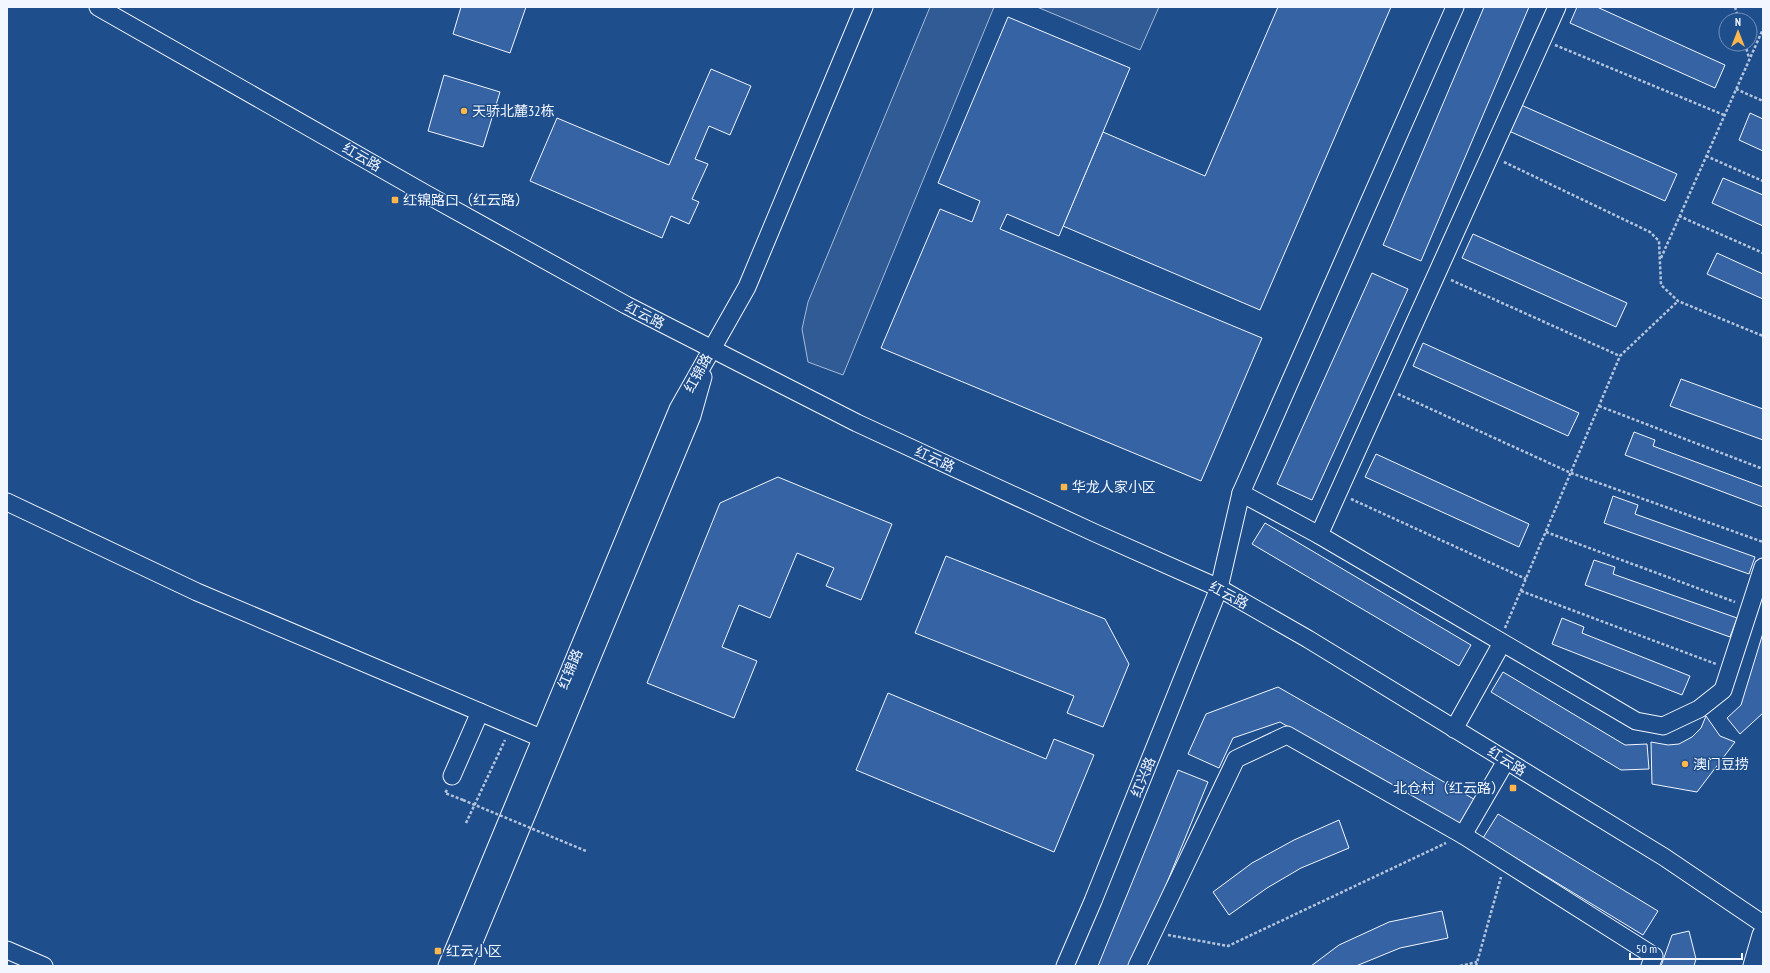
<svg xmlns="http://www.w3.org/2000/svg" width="1770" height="973" font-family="'PT Sans Narrow','Noto Sans SC',sans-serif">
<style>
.built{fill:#305b95;stroke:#a8bbd7}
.building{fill:#3563a3;stroke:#f2f6ff}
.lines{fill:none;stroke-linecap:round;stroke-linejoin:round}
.minor-casing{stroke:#f2f6ff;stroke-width:19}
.major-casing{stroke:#f2f6ff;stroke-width:23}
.path{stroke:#b3c4dc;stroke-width:2.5;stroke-dasharray:3 2;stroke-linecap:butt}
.minor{stroke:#1f4e8c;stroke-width:17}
.major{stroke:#1f4e8c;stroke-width:21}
.path-bridge{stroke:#b3c4dc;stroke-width:2.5;stroke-dasharray:3 2;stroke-linecap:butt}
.poi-dot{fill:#ffb74d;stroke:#1f4e8c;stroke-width:1.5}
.labels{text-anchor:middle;stroke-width:3;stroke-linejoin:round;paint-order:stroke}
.poi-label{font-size:14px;fill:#f2f6ff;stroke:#1f4e8c;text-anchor:start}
.street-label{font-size:14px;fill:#f2f6ff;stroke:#1f4e8c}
</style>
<rect width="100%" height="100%" fill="#1f4e8c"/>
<g class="built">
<path d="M930,7H994L843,375L808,362L802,329L808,302Z"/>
<path d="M1037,7H1159L1140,50Z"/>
</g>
<g class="building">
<path d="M461,7H526L510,53L453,34Z"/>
<path d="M1278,7H1391L1260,310L1063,226L1103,132L1205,176Z"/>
<path d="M1484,7H1529L1421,261L1383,245Z"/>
<path d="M1577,7H1597L1725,65L1715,88L1570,23Z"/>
<path d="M1008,17L1130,68L1059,236L1007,214L1000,229L1262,338L1201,481L881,348L940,209L972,222L980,201L938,183Z"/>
<path d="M711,69L751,86L730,135L709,126L695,159L708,164L692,199L699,202L689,224L671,216L662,238L530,181L557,118L669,165Z"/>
<path d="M444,75L500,92L483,147L428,131Z"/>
<path d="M1521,105L1677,174L1665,201L1509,131Z"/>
<path d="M1750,113L1763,119V151L1739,140Z"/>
<path d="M1723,178L1763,195V226L1712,203Z"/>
<path d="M1473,234L1627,303L1616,327L1462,258Z"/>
<path d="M1717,253L1763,274V299L1707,274Z"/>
<path d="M1372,273L1408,289L1312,500L1277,484Z"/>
<path d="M1423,343L1579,413L1568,436L1413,366Z"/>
<path d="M1681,379L1763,409V440L1670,406Z"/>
<path d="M1634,432L1655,440L1653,446L1763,487V507L1625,455Z"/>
<path d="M1376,454L1529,524L1519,547L1365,477Z"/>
<path d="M778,477L892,524L861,600L826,586L834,568L797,553L770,618L739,605L722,647L757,661L734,718L647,683L720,503Z"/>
<path d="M1613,496L1638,505L1635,514L1755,557L1749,574L1604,523Z"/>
<path d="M1265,523L1471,645L1459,666L1252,544Z"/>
<path d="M946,556L1105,619L1129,664L1103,727L1067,713L1074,696L915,633Z"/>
<path d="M1594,560L1615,567L1613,574L1737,618L1730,637L1585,585Z"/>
<path d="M1562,618L1584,627L1582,633L1690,676L1682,695L1552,644Z"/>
<path d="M1763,633V713L1740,734L1727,718L1741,705Z"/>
<path d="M1503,672L1625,745L1647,744L1649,769L1621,770L1491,692Z"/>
<path d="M1278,687L1479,802L1465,827L1280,722L1233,738L1219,768L1188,754L1206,714Z"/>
<path d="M888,693L1046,759L1054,739L1094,755L1054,852L856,770Z"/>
<path d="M1706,716L1720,736L1735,742L1697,792L1652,784L1651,742L1668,745L1679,744L1692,737L1701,728Z"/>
<path d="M1178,770L1208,782L1133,966H1098Z"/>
<path d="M1498,814L1658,911L1643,935L1483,838Z"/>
<path d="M1339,820L1349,848L1301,868L1267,888L1229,915L1213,892L1252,863L1294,840Z"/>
<path d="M1442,911L1448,938L1400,948L1356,966H1311L1339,945L1389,922Z"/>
<path d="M1689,931L1696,959L1694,966H1661L1672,935Z"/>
</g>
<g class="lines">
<g class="minor-casing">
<g id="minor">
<path d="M98,7L426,194L626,305L857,423L1095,533L1219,588L1308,639L1664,857L1763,924"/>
<path d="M1557,7L1319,535L1636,721L1663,726L1699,709L1723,690L1763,567"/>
<path d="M1241,493L1319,535"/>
<path d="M7,502L197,592L541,738"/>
<path d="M1454,729L1502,643"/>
<path d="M452,776L480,712"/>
<path d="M1463,835L1654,956L1650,966"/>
<path d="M7,950L44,966"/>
<path d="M447,966L678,409L747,287L864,7"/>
<path d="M464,966L692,416L703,377"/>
<path d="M1065,966L1093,901L1219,588L1241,493L1455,7"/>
<path d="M1137,966L1236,759L1287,735L1463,835L1506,761"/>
</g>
</g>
<g class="major-casing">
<path id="major" d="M1754,966L1763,935"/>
</g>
<g class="path">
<path d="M1735,7L1739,20"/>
<path d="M1745,44L1749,58"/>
<path d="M1555,45L1724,115"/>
<path d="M1736,89L1763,101"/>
<path d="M1706,156L1763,181"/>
<path d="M1504,162L1650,232L1659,241L1661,285L1678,301L1763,336"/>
<path d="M1679,216L1763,253"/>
<path d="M1661,258L1763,29"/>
<path d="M1451,280L1620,356"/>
<path d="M1398,394L1571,473L1763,542"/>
<path d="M1599,406L1763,469"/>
<path d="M1351,499L1526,579"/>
<path d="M1546,532L1735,602"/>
<path d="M1521,591L1716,664"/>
<path d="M1505,628L1620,356L1678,301"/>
<path d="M447,790L445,793L463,800"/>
<path d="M466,823L505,740"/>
<path d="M1168,935L1228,946L1446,843"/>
<path d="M1460,966L1477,962"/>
<path d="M1476,966L1501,877"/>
</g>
<use href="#minor" class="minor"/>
<use href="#major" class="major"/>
<path class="path-bridge" d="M463,800L586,851"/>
</g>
<g class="poi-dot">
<circle cx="464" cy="111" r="4"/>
<rect x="391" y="196" width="8" height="8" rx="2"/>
<rect x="1060" y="483" width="8" height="8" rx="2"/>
<circle cx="1685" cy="764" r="4"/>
<rect x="1509" y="784" width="8" height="8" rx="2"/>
<rect x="434" y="947" width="8" height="8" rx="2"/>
</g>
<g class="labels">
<g class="poi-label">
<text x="472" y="116">天骄北麓32栋</text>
<text x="403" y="205">红锦路口（红云路）</text>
<text x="1072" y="492">华龙人家小区</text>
<text x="1693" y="769">澳门豆捞</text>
<text x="1505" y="793" text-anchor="end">北仓村（红云路）</text>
<text x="446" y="956">红云小区</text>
</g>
<g class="street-label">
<text transform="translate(362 157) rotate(30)" y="5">红云路</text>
<text transform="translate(645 315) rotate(27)" y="5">红云路</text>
<text transform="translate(698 373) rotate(-61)" y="5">红锦路</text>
<text transform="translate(935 459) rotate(25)" y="5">红云路</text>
<text transform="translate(1229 595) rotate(28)" y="5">红云路</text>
<text transform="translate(570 669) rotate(-67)" y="5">红锦路</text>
<text transform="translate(1507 761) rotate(32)" y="5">红云路</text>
<text transform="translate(1143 777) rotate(-68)" y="5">红兴路</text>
</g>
</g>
<rect width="1770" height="973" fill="none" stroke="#f2f6ff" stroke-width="16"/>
<g transform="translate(1738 32)"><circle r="19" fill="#1f4e8c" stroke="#7391ba"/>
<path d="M0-3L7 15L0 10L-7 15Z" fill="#ffb74d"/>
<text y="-6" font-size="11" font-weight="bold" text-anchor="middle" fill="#f2f6ff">N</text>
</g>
<path d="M1630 953v6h112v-6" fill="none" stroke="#f2f6ff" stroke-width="2"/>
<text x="1636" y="953" font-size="12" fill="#f2f6ff" stroke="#1f4e8c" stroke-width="3" paint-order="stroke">50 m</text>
</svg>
